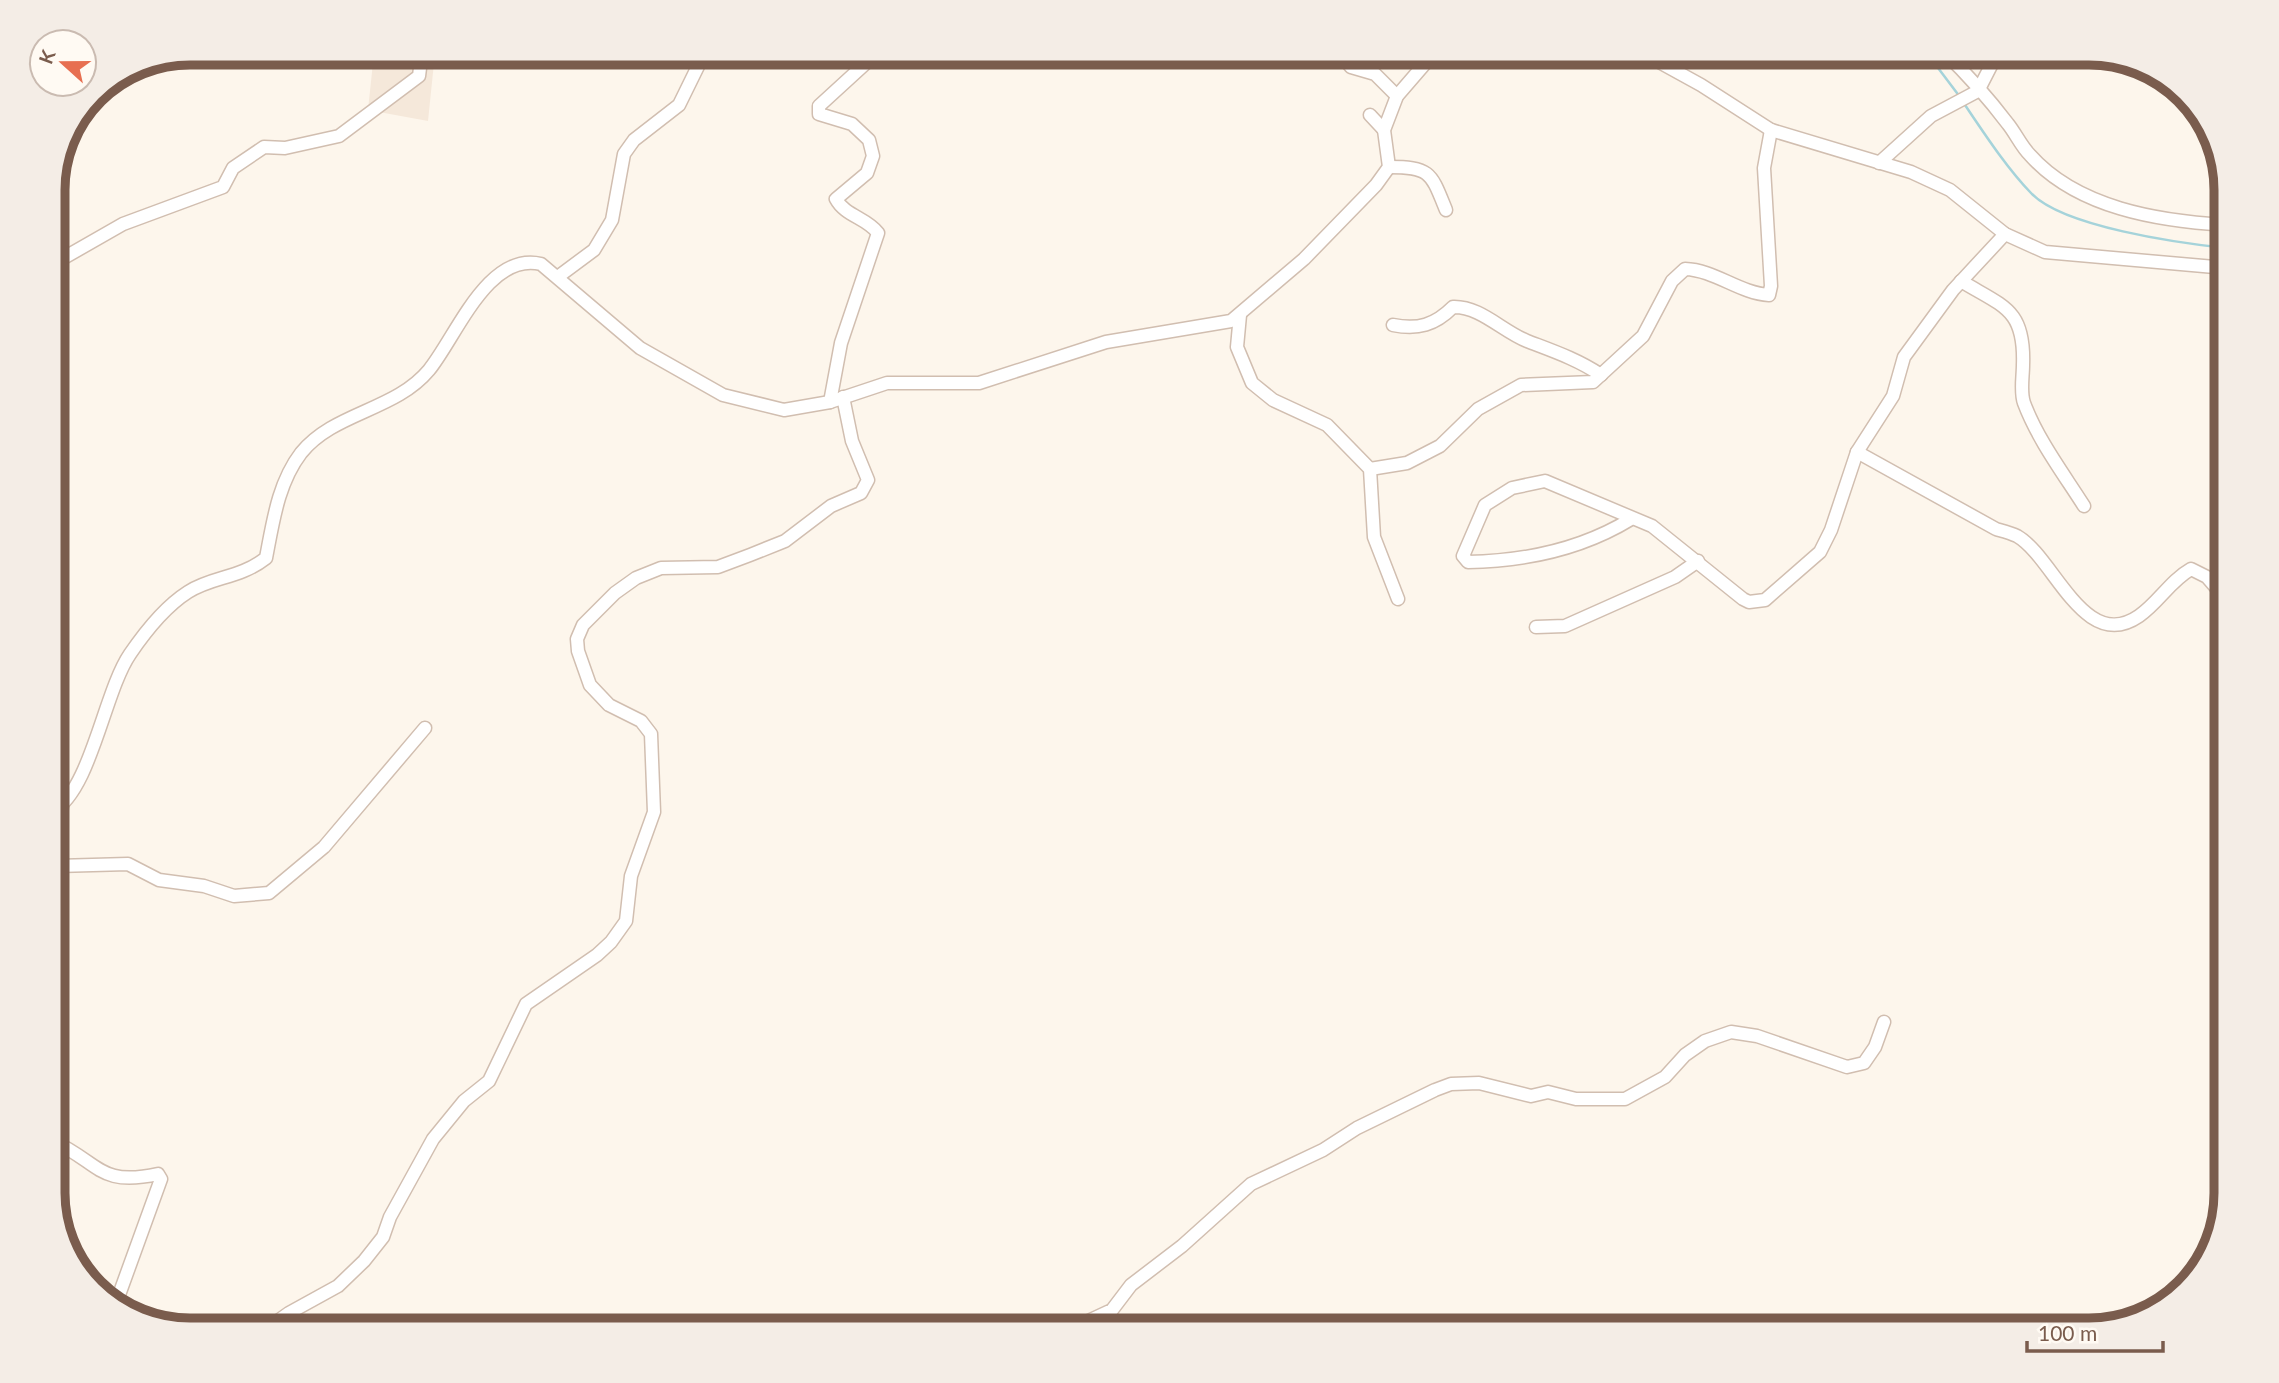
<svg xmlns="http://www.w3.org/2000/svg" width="2279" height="1383" font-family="Lato,sans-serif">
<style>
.residential{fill:#f5e8da}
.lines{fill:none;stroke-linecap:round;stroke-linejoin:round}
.stream{stroke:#a5d3da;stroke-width:2.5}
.minor-casing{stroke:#d1beb0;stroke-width:15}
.minor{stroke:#fff;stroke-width:12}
.rim{fill:none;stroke:#7a5c4d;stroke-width:9}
</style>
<rect width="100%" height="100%" fill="#fdf6ec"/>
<path class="residential" d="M374,53H435L428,121L368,110Z"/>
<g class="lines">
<g class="stream">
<path d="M1926,52L1960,97"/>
<path d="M1963,102C1984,133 2006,167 2031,193C2063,227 2179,243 2226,248"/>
</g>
<g class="minor-casing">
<g id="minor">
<path d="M1339,52L1351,67L1375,74L1397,96"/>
<path d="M1641,52L1701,85L1771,130L1911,172L1950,190L2005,234L2045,252L2226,268"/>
<path d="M1944,52C1967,74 1989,99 2008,124C2016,134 2021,146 2030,155C2077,208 2158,221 2226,225"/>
<path d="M1370,115L1384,130"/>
<path d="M1879,163L1931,116L1978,91L1998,52"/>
<path d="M1389,167C1431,167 1431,173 1446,210"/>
<path d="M53,264L123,224L223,187L233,168L264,147L285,148L339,136L419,76L422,52"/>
<path d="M559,276L594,250L612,220L624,154L634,140L679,105L705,52"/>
<path d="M1961,281C2004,307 2025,309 2023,365C2023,377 2020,392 2024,403C2038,440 2063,473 2084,506"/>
<path d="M1240,315L1237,347L1252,383L1273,400L1327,425L1370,469L1374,537L1398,599"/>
<path d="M1393,325C1418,330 1435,325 1453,307C1480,306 1502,331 1527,341C1553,351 1577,359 1601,375"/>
<path d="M830,402L841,343L878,233C867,218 845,216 836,199L867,173L873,156L869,140L852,124L819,114V106L878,52"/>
<path d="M1857,452L1996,529C2003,531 2011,533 2017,536C2054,557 2084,654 2139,616C2159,602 2170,581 2191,569L2207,577L2226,599"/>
<path d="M1370,469L1407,463L1440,446L1478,409L1521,385L1593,382L1643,336L1672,281L1685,269C1715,270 1739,293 1769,295L1771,286L1764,168L1771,130"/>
<path d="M1631,519C1582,549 1525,561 1468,562L1463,556L1485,505L1512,488L1545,481L1652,526L1743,599L1749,602L1765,600L1820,552L1831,530L1857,452L1893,396L1904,357L1953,290L2005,234"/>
<path d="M1536,627L1565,626L1675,577L1698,561"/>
<path d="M53,811C91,790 104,692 130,654C145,632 166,606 188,592C213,576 239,579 266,558C273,522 278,483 301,453C334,412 395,411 429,370C456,337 488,251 541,264L640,348L723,395L784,410L830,402L887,383H979L1106,342L1231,321L1304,259L1376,185L1389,167L1384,130L1397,96L1435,52"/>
<path d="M57,866L128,864L159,880L204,886L234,896L269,893L324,847L425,728"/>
<path d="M53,879C61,864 59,826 62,806"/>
<path d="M53,1141C100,1163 99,1187 158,1174L161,1179L115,1306"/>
<path d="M265,1330L289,1313L338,1286L364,1261L383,1237L390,1217L433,1139L464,1101L489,1081L526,1004L597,955L611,942L626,921L631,876L654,812L651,734L641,721L609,705L590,685L578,651L577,639L583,625L615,593L636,578L661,568L718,567L750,555L785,541L831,506L861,493L868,480L852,441L843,397"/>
<path d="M1069,1330L1112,1310L1131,1285L1182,1246L1251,1184L1323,1150L1357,1128L1435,1090L1451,1084L1479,1083L1531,1096L1548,1092L1576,1099H1625L1665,1077L1685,1055L1705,1041L1731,1032L1757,1036L1847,1067L1864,1063L1875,1047L1884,1022"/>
</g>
</g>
<use href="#minor" class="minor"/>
</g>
<path d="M0 0H2279V1383H0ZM190 65H2089A125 125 0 0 1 2214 190V1193A125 125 0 0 1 2089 1318H190A125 125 0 0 1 65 1193V190A125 125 0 0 1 190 65Z" fill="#f4ede6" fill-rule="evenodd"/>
<path class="rim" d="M190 65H2089A125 125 0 0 1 2214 190V1193A125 125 0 0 1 2089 1318H190A125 125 0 0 1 65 1193V190A125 125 0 0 1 190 65Z"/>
<g transform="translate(63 63) rotate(291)"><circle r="33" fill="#fffaf3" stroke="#cabbb1" stroke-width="2"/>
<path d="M0-5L12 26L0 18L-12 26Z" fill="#e76f51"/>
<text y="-10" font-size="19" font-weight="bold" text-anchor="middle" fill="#7a5c4d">K</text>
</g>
<path d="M2027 1341v10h136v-10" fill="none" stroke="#7a5c4d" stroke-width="3.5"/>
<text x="2038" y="1341" font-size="21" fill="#7a5c4d" stroke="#fffaf3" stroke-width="5" paint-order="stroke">100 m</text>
</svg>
